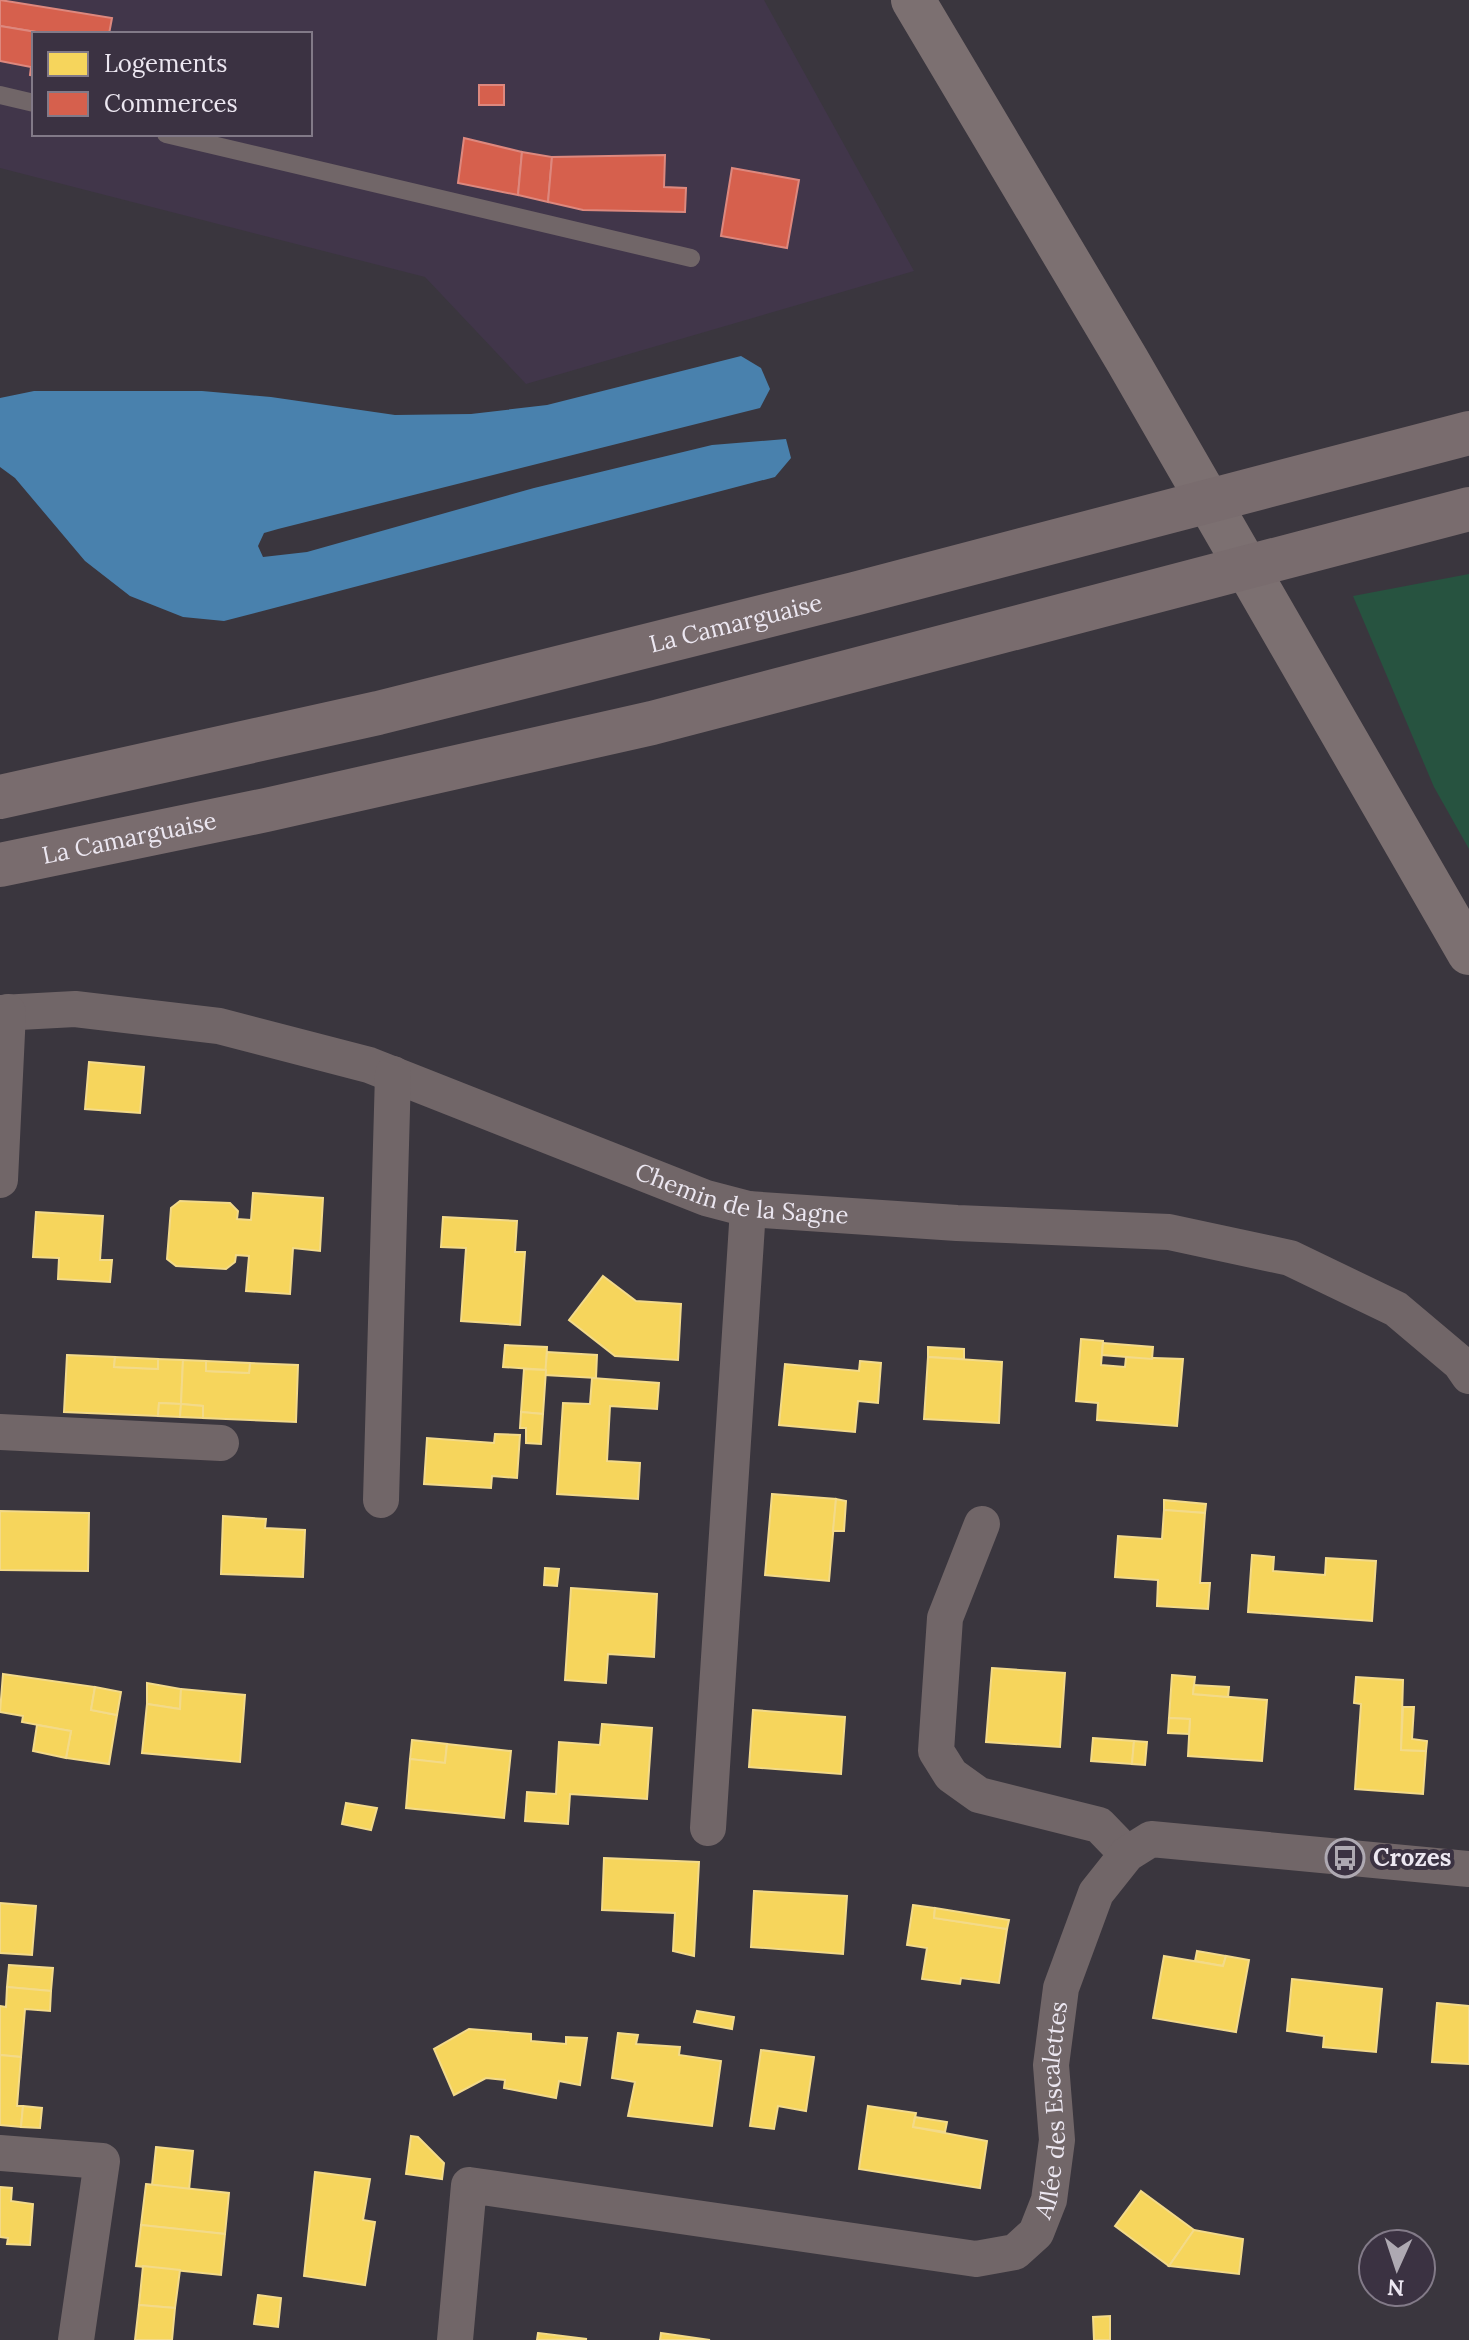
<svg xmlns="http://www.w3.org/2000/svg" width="1469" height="2340" font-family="Lora,serif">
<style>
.built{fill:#41364a;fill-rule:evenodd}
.green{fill:#275340}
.water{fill:#4981ad}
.homes{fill:#f6d55c;stroke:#f3da89;stroke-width:2}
.shops{fill:#d6604d;stroke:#dd887e;stroke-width:2}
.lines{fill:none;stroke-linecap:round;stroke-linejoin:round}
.service{stroke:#716668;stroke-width:18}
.minor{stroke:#716668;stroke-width:36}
.primary{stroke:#7c7071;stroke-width:44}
.motorway{stroke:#796c6e;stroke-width:44}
.labels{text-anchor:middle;stroke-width:8;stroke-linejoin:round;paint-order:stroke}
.street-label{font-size:24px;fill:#ece7f1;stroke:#3b3242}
.poi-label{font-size:24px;font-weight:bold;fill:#ece7f1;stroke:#3b3242;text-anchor:start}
</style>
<rect width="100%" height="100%" fill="#3a363e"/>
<path class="built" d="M0,0H764L914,271L526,384L425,277L0,168ZM34,34H310V134H34Z"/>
<path class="green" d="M1469,574V849L1434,787L1353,596Z"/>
<path class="water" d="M741,356L761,368L770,389L760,408L278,529L264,533L258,546L263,557L307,552L534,488L712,445L786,439L791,458L775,477L224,621L183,617L130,596L85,561L15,478L0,467V398L34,391H202L271,397L395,415L471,414L547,405Z"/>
<g class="homes">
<path d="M89,1062L144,1067L140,1113L85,1109Z"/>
<path d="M253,1193L323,1198L320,1251L293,1248L290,1294L246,1291L249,1256L236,1255L235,1262L226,1269L176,1266L167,1259L171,1208L180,1201L230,1203L238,1211L237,1219L251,1220Z"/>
<path d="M36,1212L103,1216L100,1260H112L110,1282L58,1279L59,1258L33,1257Z"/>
<path d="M443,1217L517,1221L515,1252H525L520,1325L461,1321L466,1248L441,1247Z"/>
<path d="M603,1276L636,1301L681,1304L678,1360L615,1356L569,1320Z"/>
<path d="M1081,1339L1103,1341L1101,1365L1125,1367L1126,1357L1183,1359L1177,1426L1097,1420L1098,1403L1076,1401Z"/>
<path d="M1103,1343L1153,1347L1152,1359L1102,1355Z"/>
<path d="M505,1345L547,1347L546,1370L503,1367Z"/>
<path d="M928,1347L964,1349V1359L928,1357Z"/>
<path d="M547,1352L597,1355L596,1378L545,1375Z"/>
<path d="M67,1355L115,1357L114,1367L158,1369V1359L183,1360L181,1404L159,1403L158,1416L64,1412Z"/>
<path d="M115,1357L158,1359V1369L114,1367Z"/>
<path d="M928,1357L1002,1362L999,1423L924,1419Z"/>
<path d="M183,1360L206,1361V1371L249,1373L250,1363L298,1365L296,1422L203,1418V1406L181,1404Z"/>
<path d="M206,1361L250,1363L249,1373L206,1371Z"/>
<path d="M860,1361L881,1363L878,1403L858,1401L855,1432L779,1425L785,1364L859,1371Z"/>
<path d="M524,1369L546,1370L543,1414L521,1412Z"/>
<path d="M592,1378L659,1383L657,1409L610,1406L607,1461L640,1463L638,1499L557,1494L563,1403L590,1404Z"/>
<path d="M159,1403L181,1404L180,1417L158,1416Z"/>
<path d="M181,1404L203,1406V1418L180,1417Z"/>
<path d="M521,1412L543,1414L541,1444L526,1443V1428H520Z"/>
<path d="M495,1434L520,1435L517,1478L492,1476L491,1488L424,1484L427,1438L494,1443Z"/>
<path d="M772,1494L836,1499L829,1581L765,1575Z"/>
<path d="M836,1499L846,1501L844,1531H833Z"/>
<path d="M1164,1500L1206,1504L1205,1513L1164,1510Z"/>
<path d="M1164,1510L1205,1513L1200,1583H1210L1208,1609L1157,1606L1158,1580L1115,1577L1118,1536L1162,1539Z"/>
<path d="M0,1511L89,1513L88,1571L0,1570Z"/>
<path d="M223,1516L266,1519L265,1528L305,1530L303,1577L221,1574Z"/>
<path d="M1252,1555L1274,1557L1273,1571L1325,1575L1326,1558L1376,1561L1372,1621L1248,1612Z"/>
<path d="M545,1568L559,1569L557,1586L544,1585Z"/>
<path d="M571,1588L657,1594L654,1657L608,1654L606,1683L565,1680Z"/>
<path d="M992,1668L1065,1673L1060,1747L986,1742Z"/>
<path d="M3,1674L95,1687L91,1710L117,1715L109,1764L66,1758L71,1731L22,1722L23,1716L0,1712Z"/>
<path d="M1172,1675L1195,1677L1193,1694L1267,1700L1262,1761L1188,1756L1190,1719L1169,1718Z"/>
<path d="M1356,1677L1403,1680L1401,1750L1426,1751L1423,1794L1355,1789L1361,1704L1354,1703Z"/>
<path d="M147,1683L181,1689L180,1709L147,1704Z"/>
<path d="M1194,1685L1229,1687L1228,1697L1193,1694Z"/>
<path d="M95,1687L121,1692L117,1715L91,1710Z"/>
<path d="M181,1689L245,1695L240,1762L142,1753L147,1704L180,1709Z"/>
<path d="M1403,1707H1414L1412,1739L1427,1741L1426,1751L1401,1750Z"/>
<path d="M753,1710L845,1717L841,1774L749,1767Z"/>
<path d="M1169,1718L1190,1719L1189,1734L1168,1733Z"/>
<path d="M602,1724L652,1728L647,1799L570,1794L568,1824L525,1821L527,1792L556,1794L559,1742L600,1745Z"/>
<path d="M37,1725L71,1731L66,1758L33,1751Z"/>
<path d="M1093,1738L1134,1741L1132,1764L1091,1761Z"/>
<path d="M412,1740L447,1744L445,1763L410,1759Z"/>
<path d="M1134,1741L1147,1742L1145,1765L1132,1764Z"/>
<path d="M447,1744L511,1751L504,1818L406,1808L410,1759L445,1763Z"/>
<path d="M346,1803L377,1808L371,1830L342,1824Z"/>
<path d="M604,1858L699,1862L694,1956L673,1951L675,1913L602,1910Z"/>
<path d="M754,1891L847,1896L843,1954L751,1947Z"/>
<path d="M0,1903L36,1906L32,1955L0,1953Z"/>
<path d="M913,1905L935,1908L934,1918L1007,1929L999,1983L961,1978L960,1984L922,1979L927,1948L907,1945Z"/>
<path d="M935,1908L1009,1920L1007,1929L934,1918Z"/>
<path d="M1197,1951L1226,1956L1223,1966L1195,1961Z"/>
<path d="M1164,1956L1223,1966L1226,1956L1249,1960L1236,2032L1153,2018Z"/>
<path d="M9,1965L53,1968L51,1991L7,1987Z"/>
<path d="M1292,1979L1382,1989L1376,2052L1323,2047L1324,2036L1287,2031Z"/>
<path d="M7,1987L51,1991L50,2011L25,2009L21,2057L0,2055V2006L6,2007Z"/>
<path d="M1437,2003L1469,2006V2064L1432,2062Z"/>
<path d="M697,2011L734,2017L732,2029L694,2022Z"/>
<path d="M469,2029L531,2034V2041L566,2044V2037L587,2038L580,2085L559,2081L556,2098L504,2088L505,2080L486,2078L454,2095L434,2049Z"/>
<path d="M618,2033L638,2035L636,2044L680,2047L679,2055L721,2061L712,2126L628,2116L635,2082L612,2078Z"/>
<path d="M761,2050L814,2057L806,2111L778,2106L774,2129L750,2126Z"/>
<path d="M0,2055L21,2057L17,2106H23L21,2127L0,2125Z"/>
<path d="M23,2106L42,2108L40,2128L21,2127Z"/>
<path d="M868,2106L916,2113L913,2127L987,2141L980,2188L859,2169Z"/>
<path d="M915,2117L947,2122L945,2132L913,2127Z"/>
<path d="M411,2136L418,2137L444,2163L442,2179L406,2174Z"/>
<path d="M156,2147L193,2151L189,2190L152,2185Z"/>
<path d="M315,2172L370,2179L363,2220L375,2222L365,2285L304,2276Z"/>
<path d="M146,2184L229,2193L225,2234L141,2225Z"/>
<path d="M0,2187L12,2188L11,2201L33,2204L30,2245L7,2244L8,2238L0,2237Z"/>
<path d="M1141,2191L1194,2230L1169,2266L1115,2226Z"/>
<path d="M141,2225L225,2234L221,2275L136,2266Z"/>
<path d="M1194,2230L1243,2239L1239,2274L1169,2266Z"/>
<path d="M143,2266L180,2270L175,2308L139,2305Z"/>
<path d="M258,2295L281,2298L278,2327L254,2324Z"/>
<path d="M139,2305L175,2308L172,2340H135Z"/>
<path d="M1110,2316V2340H1094L1093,2317Z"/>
<path d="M538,2333L587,2339L537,2340Z"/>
<path d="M661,2333L710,2340H660Z"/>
</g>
<g class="shops">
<path d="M0,0L112,18L109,34H48L0,26Z"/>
<path d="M0,26L48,34H34V76L30,75L31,67L0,61Z"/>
<rect x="479" y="85" width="25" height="20"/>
<path d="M464,138L522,152L518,195L458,183Z"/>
<path d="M522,152L552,157L548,202L518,195Z"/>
<path d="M665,155L664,187L686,188L685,212L583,210L548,202L552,157Z"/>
<path d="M732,168L799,180L787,248L721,236Z"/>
</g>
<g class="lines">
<g class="service">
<path d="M0,95L34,103"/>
<path d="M166,134L691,258"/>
</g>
<g class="minor">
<path id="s1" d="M0,1013L75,1009L219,1026L369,1065L706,1198L748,1209L957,1223L1169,1232L1290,1258L1396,1309L1460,1363L1469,1376"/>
<path d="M0,1180L8,1012"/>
<path d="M0,1432L221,1443"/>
<path d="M381,1500L393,1074"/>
<path d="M982,1524L945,1618L936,1751L951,1775L979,1795L1099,1825L1127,1854"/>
<path d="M708,1828L748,1209"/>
<path d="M0,2153L102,2161L76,2340"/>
<path id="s2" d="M455,2340L469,2185L976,2259L1015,2252L1036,2233L1049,2200L1057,2140L1051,2065L1061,1988L1096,1893L1127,1854L1151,1839L1469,1869"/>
</g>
<path class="primary" d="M913,0L1127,360L1469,953"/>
<g class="motorway">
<path id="s3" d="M0,797L378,713L854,594L1469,433"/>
<path id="s4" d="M0,865L266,810L652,723L1469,509"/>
</g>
</g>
<defs>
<g id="bus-ring" transform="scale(2)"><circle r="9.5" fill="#3b3242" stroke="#aea9b2" stroke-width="1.5"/><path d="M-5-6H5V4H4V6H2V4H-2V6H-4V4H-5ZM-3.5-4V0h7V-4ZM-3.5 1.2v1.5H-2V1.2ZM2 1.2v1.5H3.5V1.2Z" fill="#aea9b2"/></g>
</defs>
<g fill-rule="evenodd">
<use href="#bus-ring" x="1345" y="1858"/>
</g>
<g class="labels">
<g class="street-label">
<text dy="8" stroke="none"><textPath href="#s3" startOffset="756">La Camarguaise</textPath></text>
<text dy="8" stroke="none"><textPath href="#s4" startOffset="132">La Camarguaise</textPath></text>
<text dy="8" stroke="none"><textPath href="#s1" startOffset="772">Chemin de la Sagne</textPath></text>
<text dy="8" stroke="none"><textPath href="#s2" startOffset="862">Allée des Escalettes</textPath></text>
</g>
<g class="poi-label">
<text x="1373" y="1866">Crozes</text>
</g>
</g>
<rect x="32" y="32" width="280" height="104" fill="#3b3242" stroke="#827a88" stroke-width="2"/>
<rect x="48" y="52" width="40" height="24" fill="#f6d55c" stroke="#827a88" stroke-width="2"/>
<text x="104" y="72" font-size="24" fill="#ece7f1">Logements</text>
<rect x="48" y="92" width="40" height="24" fill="#d6604d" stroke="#827a88" stroke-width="2"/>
<text x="104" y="112" font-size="24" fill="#ece7f1">Commerces</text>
<g transform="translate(1397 2268) rotate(183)"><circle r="38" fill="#3b3242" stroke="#827a88" stroke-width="2"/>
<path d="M0-6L14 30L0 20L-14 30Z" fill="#aea9b2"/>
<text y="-12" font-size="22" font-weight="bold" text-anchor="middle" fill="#ece7f1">N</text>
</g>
</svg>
